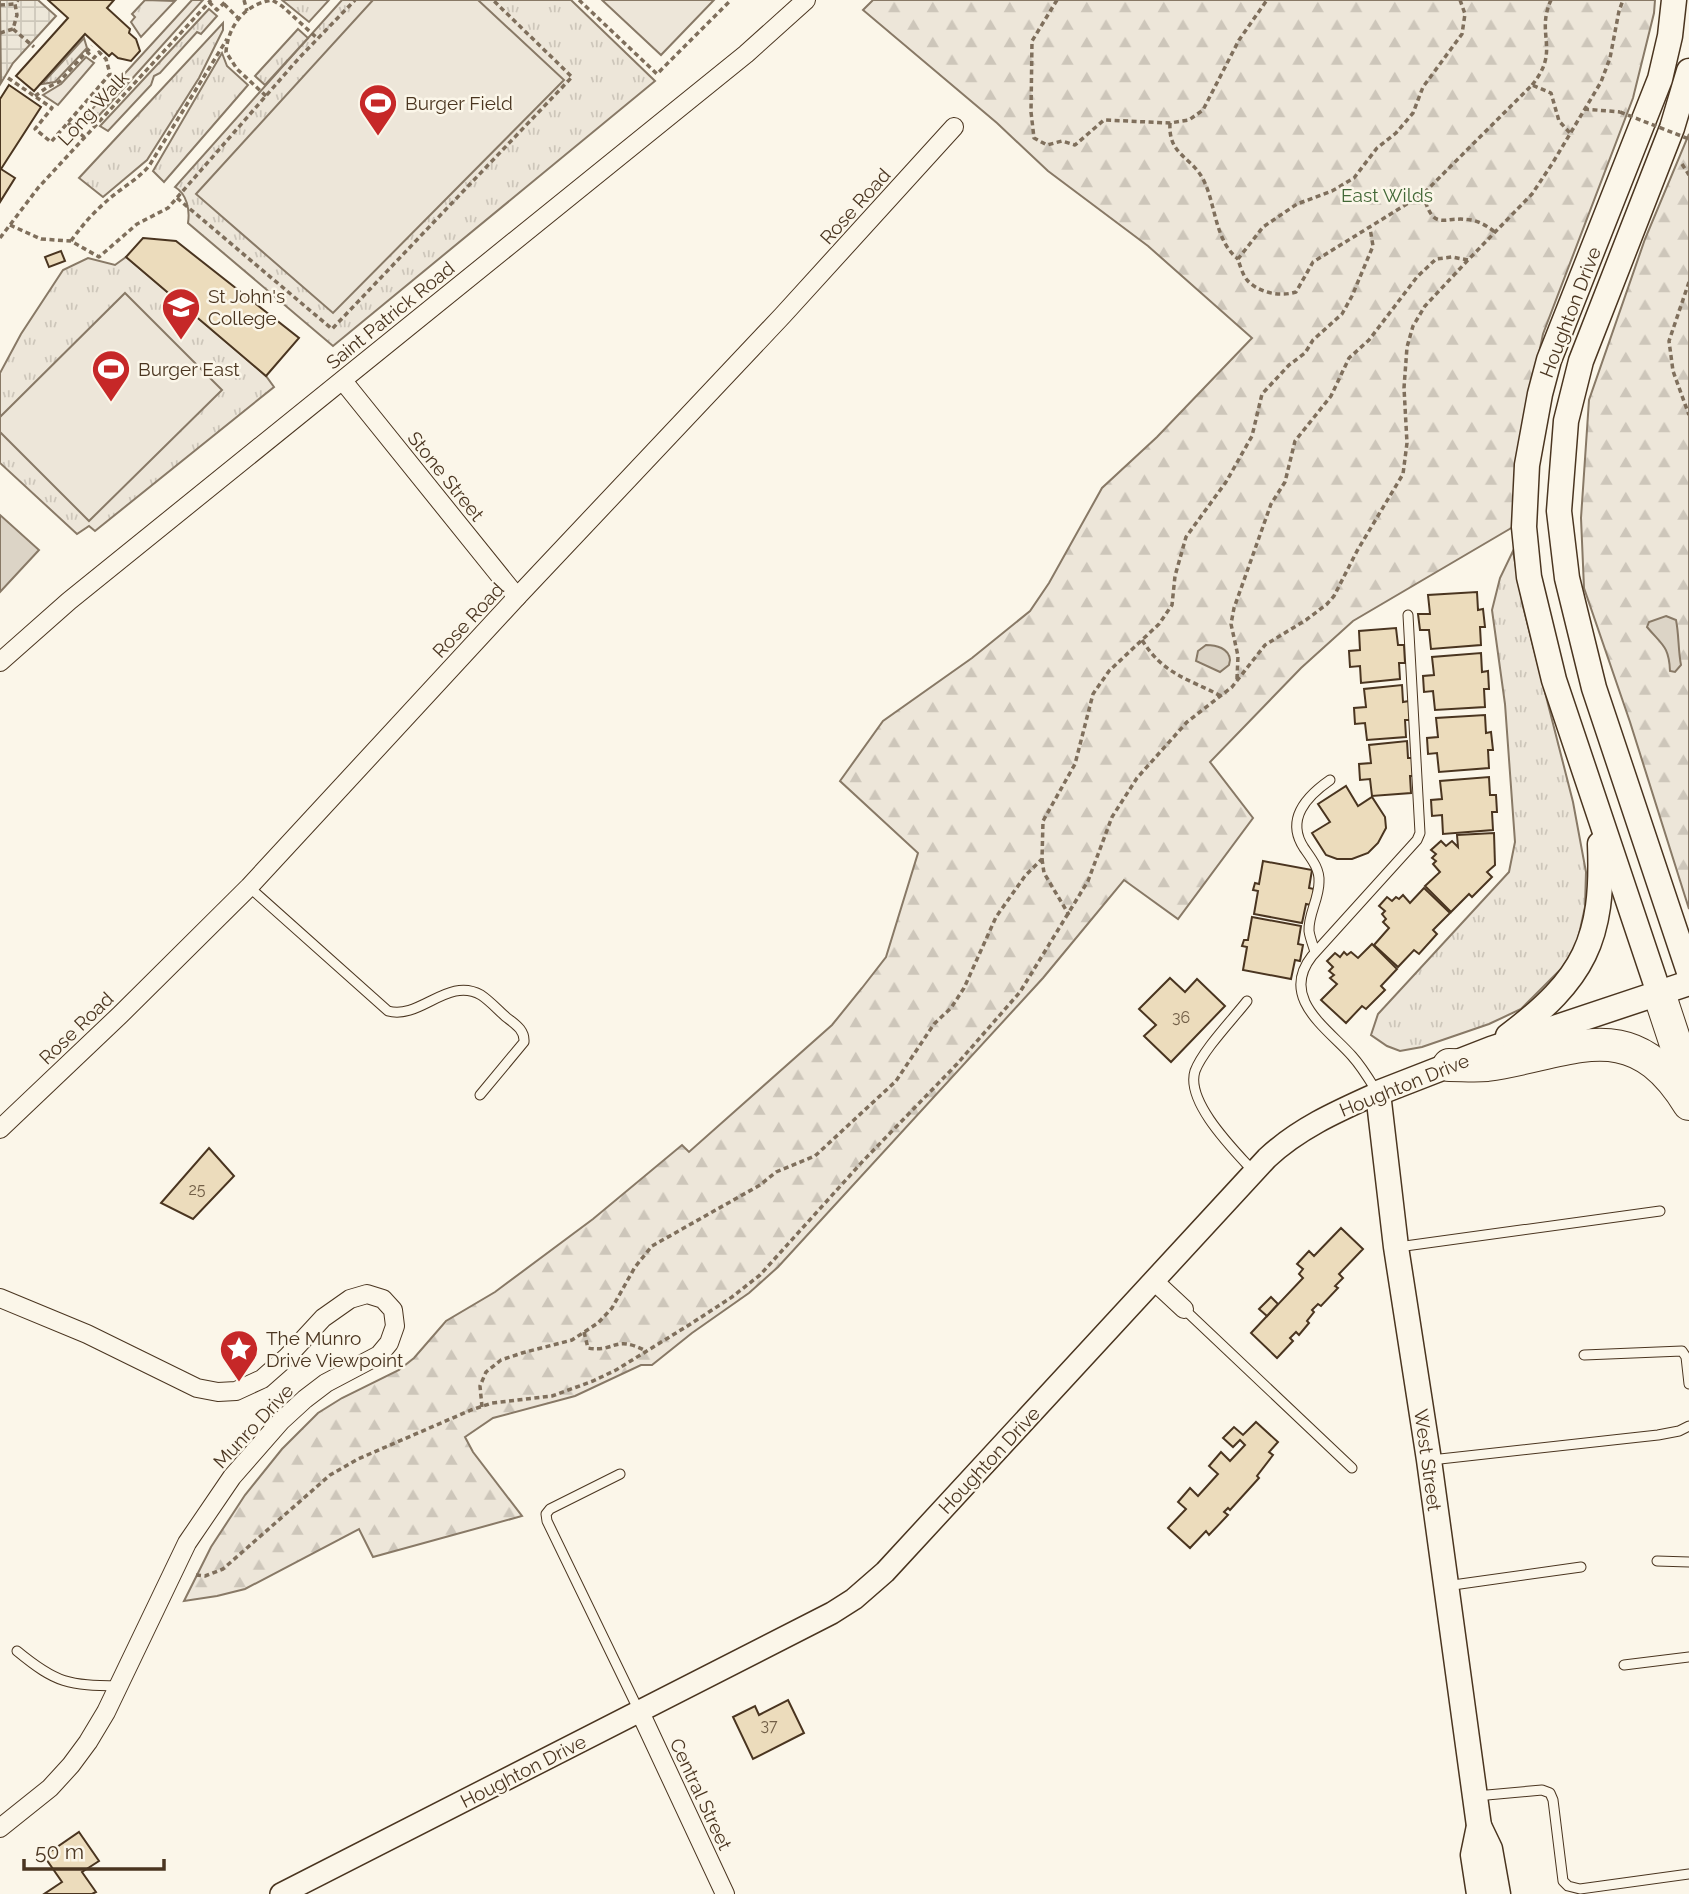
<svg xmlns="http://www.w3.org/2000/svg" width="1689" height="1894" font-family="Raleway,sans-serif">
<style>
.grass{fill:url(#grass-tufts);stroke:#887966;stroke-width:2}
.forest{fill:url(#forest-firs);stroke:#887966;stroke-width:2}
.pitch{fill:#ede6d9;stroke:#887966;stroke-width:2}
.plaza{fill:url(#plaza-grid);stroke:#887966;stroke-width:2}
.water{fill:#dcd4c6;stroke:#887966;stroke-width:2}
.building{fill:#ecdcbc;stroke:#4a3520;stroke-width:2}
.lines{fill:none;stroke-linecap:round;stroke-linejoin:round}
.service-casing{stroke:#4a3520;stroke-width:11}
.minor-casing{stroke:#4a3520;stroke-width:20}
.tertiary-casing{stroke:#4a3520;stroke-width:24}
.secondary-casing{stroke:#4a3520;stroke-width:27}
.motorway-casing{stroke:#4a3520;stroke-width:34}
.path{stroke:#7f6f5c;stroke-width:3.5;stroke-dasharray:5 3.5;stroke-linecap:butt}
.service{stroke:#fbf6e9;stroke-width:9}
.minor{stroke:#fbf6e9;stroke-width:18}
.tertiary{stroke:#fbf6e9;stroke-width:21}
.secondary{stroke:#fbf6e9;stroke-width:24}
.motorway{stroke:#fbf6e9;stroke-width:32}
.path-bridge{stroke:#7f6f5c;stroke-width:3.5;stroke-dasharray:5 3.5;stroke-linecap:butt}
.labels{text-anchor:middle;stroke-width:5;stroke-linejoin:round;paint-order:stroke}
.number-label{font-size:16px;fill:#725f47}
.poi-label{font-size:19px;fill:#4a3520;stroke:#fbf6e9;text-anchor:start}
.street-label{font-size:19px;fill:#4a3520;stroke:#fbf6e9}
.park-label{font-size:19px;fill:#436837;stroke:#fbf6e9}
</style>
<defs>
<pattern id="grass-tufts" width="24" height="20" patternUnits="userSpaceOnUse" patternTransform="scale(1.75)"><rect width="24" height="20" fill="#ede6d9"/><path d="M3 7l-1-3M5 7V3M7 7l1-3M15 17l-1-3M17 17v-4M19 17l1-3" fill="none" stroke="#cdc6ba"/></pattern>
<pattern id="forest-firs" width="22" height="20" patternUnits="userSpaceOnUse" patternTransform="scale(1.75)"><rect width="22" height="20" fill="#ede6d9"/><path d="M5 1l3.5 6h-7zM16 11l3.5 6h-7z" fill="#cdc6ba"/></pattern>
<pattern id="plaza-grid" width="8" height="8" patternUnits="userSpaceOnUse" patternTransform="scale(1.75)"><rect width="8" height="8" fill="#ede7d9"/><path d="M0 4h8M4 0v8" fill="none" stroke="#cdc7ba"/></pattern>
</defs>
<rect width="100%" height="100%" fill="#fbf6e9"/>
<g class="grass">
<path d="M145,0L175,1L141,37L131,22L135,17L132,14Z"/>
<path d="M192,0H203L94,121L84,118Z"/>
<path d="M282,0H329L309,22Z"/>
<path d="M342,0H571L655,81L333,346L188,223C190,210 187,194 175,187Z"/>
<path d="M209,9L217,16L201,34L197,32L160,73L154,76L151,85L108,131L100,126Z"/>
<path d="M223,23V30L199,78L147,160L103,197L79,178Z"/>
<path d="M298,29L308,38L265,85L255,76Z"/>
<path d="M84,38L87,48L55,82L42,84Z"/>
<path d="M222,53L227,66L248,85L164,182L153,171Z"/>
<path d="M86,57L94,63L58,105L43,95L61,84Z"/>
<path d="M126,257L266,376L274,387L95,531L89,526L77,534L0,463V373L21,334L63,270L88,258L115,265Z"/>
<path d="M1513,551L1523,606L1573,802L1586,872L1585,907L1576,948L1562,968L1521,1009L1489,1024L1422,1047L1400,1051L1387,1046L1371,1035L1378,1014L1509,872L1515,842L1505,704L1492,610L1500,578Z"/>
</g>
<g class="forest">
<path d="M873,0H1655L1654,13L1633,98L1543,334L1518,455L1513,527L1353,621L1301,668L1210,762L1253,818L1178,919L1124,880L1043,978L778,1267L749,1293L692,1333L652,1365H641L575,1396L493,1418L465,1437L473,1452L522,1516L373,1557L359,1529L245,1589L217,1596L184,1601L211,1547L245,1495L282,1449L318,1413L342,1398L399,1370L414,1358L446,1321L495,1292L593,1219L682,1145L689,1152L832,1025L862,988L886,957L918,853L840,781L883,721L972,658L1030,611L1049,583L1102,488L1157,437L1252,338L1148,246L1048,171L997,123L863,10Z"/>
<path d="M1689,134V909L1630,722L1584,588L1581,518L1589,400L1645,239Z"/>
</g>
<g class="pitch">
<path d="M373,0H478L564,80L333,313L196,194Z"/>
<path d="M602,0H714L661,55Z"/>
<path d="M125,293L222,390L89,521L0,432V417Z"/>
</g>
<path class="plaza" d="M0,0H38L56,16L13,63L1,83Z"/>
<g class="water">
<path d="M0,515L39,550L0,592Z"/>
<path d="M1666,616L1676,620C1679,634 1678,650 1681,665L1675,672L1670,671C1669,646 1662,645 1647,627L1649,622Z"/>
<path d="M1206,645C1216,645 1229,648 1230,660L1229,665L1220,672L1196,661L1198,651Z"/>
</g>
<g class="building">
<path d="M48,0H114L107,8L130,29L129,33L136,39L140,51L131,61L118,58L112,53L109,56L85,34L34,91L16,76L68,18Z"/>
<path d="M9,85L41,107L1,169L15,178L0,202V99Z"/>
<path d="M143,238L176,241L299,338L266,376L126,257Z"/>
<path d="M61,251L65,261L49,267L45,257Z"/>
<path d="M1477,592L1478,610L1483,609L1485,627H1480L1481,645L1431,649L1429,630H1420L1418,614H1430L1428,595Z"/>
<path d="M1396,628L1398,645H1404L1405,663H1399L1400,679L1361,683L1360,666L1350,667L1349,651L1360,650L1359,631Z"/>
<path d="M1481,653L1482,672L1488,671L1489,689H1484L1485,707L1435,710L1433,691L1424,692L1423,676L1434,675L1432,657Z"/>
<path d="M1402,685L1403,702L1409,701L1411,720H1405L1406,737L1367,740L1365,723L1355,724L1354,708L1366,707L1364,689Z"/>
<path d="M1485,715L1486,733L1491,732L1493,750H1488L1489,768L1439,772L1437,753L1428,754L1427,738L1438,737L1436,718Z"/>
<path d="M1407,741L1408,758H1414L1416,776H1410L1411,793L1372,796L1370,779L1360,780L1359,764L1371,763L1369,745Z"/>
<path d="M1489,777L1490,795H1496L1497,812H1492L1493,830L1443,834L1442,815L1432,816L1431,800L1442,799L1440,781Z"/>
<path d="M1346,786L1358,806L1372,797L1385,817L1386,828L1378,843L1368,853L1352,859H1337L1326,855L1312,833L1330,822L1318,804Z"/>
<path d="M1494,833L1495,865L1487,872L1492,877L1472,897L1469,894L1451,912L1425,886L1440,872L1433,864L1436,861L1432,858L1436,854L1431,850L1441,841L1446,846L1452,841L1458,847L1457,835Z"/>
<path d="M1263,861L1312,870L1309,888L1314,889L1311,905L1306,904L1302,923L1254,914L1258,891L1253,890L1255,883L1259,884Z"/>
<path d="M1424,888L1450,913L1433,930L1437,934L1419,954L1414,950L1398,967L1374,945L1389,928L1383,922L1386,919L1382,914L1385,911L1379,906L1387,897L1392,901L1396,897L1399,899L1403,895L1410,903Z"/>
<path d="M1252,917L1301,926L1298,944L1303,945L1300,961L1295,960L1291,979L1243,970L1247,947L1242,946L1244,940H1248Z"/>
<path d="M1372,944L1397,969L1381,986L1385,990L1366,1009L1362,1006L1346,1023L1321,1000L1337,984L1330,978L1334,975L1329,971L1333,967L1327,961L1335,953L1340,957L1344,952L1347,955L1351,952L1358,958Z"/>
<path d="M1170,978L1185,992L1197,979L1225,1006L1171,1062L1144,1036L1156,1025L1139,1009Z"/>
<path d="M209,1148L234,1176L193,1219L161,1203Z"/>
<path d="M1341,1228L1363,1249L1339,1274L1343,1278L1335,1286L1338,1288L1321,1306L1318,1304L1312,1310L1314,1312L1307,1321L1309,1323L1299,1335L1296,1332L1290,1338L1293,1341L1277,1358L1251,1333L1303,1278L1299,1274L1303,1269L1297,1264L1309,1251L1314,1256Z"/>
<path d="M1271,1297L1278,1304L1267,1316L1259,1309Z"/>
<path d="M1256,1422L1278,1442L1269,1452L1273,1455L1257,1476L1259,1478L1230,1510L1228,1508L1224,1512L1228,1515L1209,1535L1206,1531L1190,1548L1168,1528L1186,1509L1178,1502L1190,1488L1198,1496L1218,1474L1209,1466L1221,1452L1230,1461L1245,1445L1240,1440L1233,1447L1223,1438L1234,1427L1243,1435Z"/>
<path d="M788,1700L804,1733L753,1759L733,1717L755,1706L759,1715Z"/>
<path d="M79,1832L99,1861L82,1872L96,1892L92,1894H44L62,1882L44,1856Z"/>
</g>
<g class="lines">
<g class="service-casing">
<g id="service">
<path d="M249,887L388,1011C420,1020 448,976 481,995C490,1001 498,1010 506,1017C515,1024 525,1030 524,1042L480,1095"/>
<path d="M1315,952C1313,945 1310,938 1309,931C1308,915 1319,899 1319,882C1320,869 1311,858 1304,848C1285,819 1307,796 1330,780"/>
<path d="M1247,1001C1233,1019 1203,1050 1195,1071C1185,1102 1235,1151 1254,1172"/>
<path d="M1377,1092C1369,1079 1362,1067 1352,1056C1327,1028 1279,998 1312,956L1417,840L1420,833L1408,615"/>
<path d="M1398,1247L1660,1211"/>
<path d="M1184,1309L1352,1468"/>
<path d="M1584,1355L1682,1351L1686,1357L1689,1384"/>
<path d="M1431,1460L1658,1435L1679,1431L1689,1426"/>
<path d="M620,1474L550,1509L546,1514L547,1521L639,1711"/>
<path d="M1657,1561L1689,1562"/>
<path d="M1446,1586L1581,1567"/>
<path d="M17,1651C57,1684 68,1685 119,1686"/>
<path d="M1624,1665L1689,1657"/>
<path d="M1476,1796L1542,1790L1550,1793L1553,1800L1563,1881L1568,1886L1580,1889L1689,1874"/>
</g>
</g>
<g class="minor-casing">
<g id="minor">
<path d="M343,381L517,597"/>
<path d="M0,662L69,601L746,54L806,0"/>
<path d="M0,1129L120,1015L249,887L517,597L783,315L954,127"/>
<path d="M1155,1282L1184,1309"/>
<path d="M0,1298L87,1334L197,1388L218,1392L236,1391L262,1379L287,1357L323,1318L350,1299L367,1294L383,1299L393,1310L395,1326L389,1343L379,1355L326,1383L305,1399L281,1421L232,1477L187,1543L106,1712L88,1742L71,1765L50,1788L0,1828"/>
<path d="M640,1712L725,1894"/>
</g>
</g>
<g class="tertiary-casing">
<path id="tertiary" d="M281,1894L832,1613L854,1599L885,1572L1267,1158C1299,1128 1338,1111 1378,1093"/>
</g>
<g class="secondary-casing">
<g id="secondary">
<path d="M1689,71L1672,128L1581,361L1566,421L1559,511L1567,578L1594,688L1689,972"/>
<path d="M1659,993L1554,680L1529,577L1524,527L1527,465L1540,394L1549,360L1660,79L1670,36L1674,0"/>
<path d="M1508,1036C1584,979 1604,940 1600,844"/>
<path d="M1479,1826L1490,1849L1498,1894"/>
<path d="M1479,1894L1473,1855L1479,1826L1429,1460L1396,1247L1378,1093L1491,1049L1689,983"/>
</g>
</g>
<g class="motorway-casing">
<g id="motorway">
<path d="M1659,993L1689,1084"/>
<path d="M1449,1065C1462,1065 1475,1066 1487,1065C1572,1053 1631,1010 1689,1104"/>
</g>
</g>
<g class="path">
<path d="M244,0L247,11"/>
<path d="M579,0L657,74L731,0"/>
<path d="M1057,0L1032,41L1031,112L1034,138L1047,145L1062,141L1075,145L1104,120L1170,123L1189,120L1203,110L1239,40L1267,0"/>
<path d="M1460,0L1465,14L1462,34L1423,87L1413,113L1396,133L1377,148L1354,178L1332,191L1297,204L1263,227L1238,259C1240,266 1243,275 1247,280C1259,293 1280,297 1296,292L1313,262L1423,194L1532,85L1551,93L1559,121L1570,133"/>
<path d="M209,2L217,10L227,0"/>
<path d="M224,4L239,19"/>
<path d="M0,5L15,4"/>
<path d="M13,29L34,47"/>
<path d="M0,33L13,29L17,15L15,4L18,0"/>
<path d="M8,78L52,108L35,129L51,142L110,74L106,59L99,52L94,58L87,52"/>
<path d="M1532,85C1561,50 1535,35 1551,0"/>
<path d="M35,96L46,88L59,82L92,46"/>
<path d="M266,96L237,69L226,52C228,26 245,4 272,0L282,6L318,39"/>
<path d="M1584,109L1620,112"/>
<path d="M68,123L85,138"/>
<path d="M1170,123C1168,156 1192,156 1204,181C1216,206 1215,241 1238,259"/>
<path d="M1682,164L1689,175"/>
<path d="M1423,194C1434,234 1443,215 1471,220C1479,221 1489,227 1496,233"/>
<path d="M177,198L332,329L572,77L493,0"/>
<path d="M10,225L41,239L71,241L99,257L137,224L168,208L299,58L355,0"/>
<path d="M0,238L38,188L211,0"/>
<path d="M71,241C82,225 95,211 109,199C123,187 138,179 149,166L227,39"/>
<path d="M1689,282L1669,341L1673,371L1689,415"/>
<path d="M1142,640C1164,675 1187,678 1221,696"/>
<path d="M1237,679L1238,656L1231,624L1234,608L1271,504L1285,482L1295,441L1331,396L1349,358L1369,340L1417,277L1436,259L1452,257L1468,260L1532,194L1552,164L1601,82L1610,58L1619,11L1623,0"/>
<path d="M1042,859L1044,873L1069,915"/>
<path d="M584,1332L588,1348C615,1353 614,1334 646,1351"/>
<path d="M482,1407L480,1386L486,1372L501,1360L522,1353L572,1340L598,1323L612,1308L635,1267L652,1246L760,1185L776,1172L815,1156L896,1081L934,1024L951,1008L964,988L996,917L1025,876L1042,859L1043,821L1075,764L1093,694L1109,671L1159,624L1172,605L1175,576L1186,537L1226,482L1252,436L1262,394L1289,365L1305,353L1313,340L1342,314L1352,296L1373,246L1370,228"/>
<path d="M196,1575L205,1576L223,1569L330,1475L358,1459L471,1410L492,1403L552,1396L593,1381L616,1370L689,1325L732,1297L760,1275L863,1161L957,1064L1020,992L1088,881L1112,817L1137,778L1187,722L1232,687L1265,645L1306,620L1327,604L1334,596L1357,551L1403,474L1407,443L1404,388L1407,347L1413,326L1425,306L1468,260"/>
</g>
<use href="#service" class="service"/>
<use href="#minor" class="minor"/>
<use href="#tertiary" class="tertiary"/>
<use href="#secondary" class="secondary"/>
<use href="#motorway" class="motorway"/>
<path class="path-bridge" d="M1620,112L1689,139"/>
</g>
<defs>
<g id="stadium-pin" transform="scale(2.0125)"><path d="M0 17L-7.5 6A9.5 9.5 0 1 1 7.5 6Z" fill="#c62828" stroke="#fbf6e9"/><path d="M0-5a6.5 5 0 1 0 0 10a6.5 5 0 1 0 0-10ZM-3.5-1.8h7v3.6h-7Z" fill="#fff"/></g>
<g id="school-pin" transform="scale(2.0125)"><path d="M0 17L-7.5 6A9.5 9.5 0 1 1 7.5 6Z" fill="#c62828" stroke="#fbf6e9"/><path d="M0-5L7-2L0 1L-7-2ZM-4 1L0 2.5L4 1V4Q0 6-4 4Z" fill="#fff"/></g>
<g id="sight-pin" transform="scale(2.0125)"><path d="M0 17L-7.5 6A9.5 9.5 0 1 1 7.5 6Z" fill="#c62828" stroke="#fbf6e9"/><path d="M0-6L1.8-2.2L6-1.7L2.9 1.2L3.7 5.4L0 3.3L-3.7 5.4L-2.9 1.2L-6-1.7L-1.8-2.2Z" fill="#fff"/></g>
</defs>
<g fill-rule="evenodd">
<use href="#stadium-pin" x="378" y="103"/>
<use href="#school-pin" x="181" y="307"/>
<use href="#stadium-pin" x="111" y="369"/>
<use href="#sight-pin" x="239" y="1349"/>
</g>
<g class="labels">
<g class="number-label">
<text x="1181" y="1023">36</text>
<text x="197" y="1195">25</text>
<text x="769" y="1731">37</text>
</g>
<g class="poi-label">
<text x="405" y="110">Burger Field</text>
<text x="208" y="303">St John's<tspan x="208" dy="22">College</tspan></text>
<text x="138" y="376">Burger East</text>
<text x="266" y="1345">The Munro<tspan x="266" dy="22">Drive Viewpoint</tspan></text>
</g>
<g class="street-label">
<text transform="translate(93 108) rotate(-47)" y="7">Long Walk</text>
<text transform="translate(855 206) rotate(-48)" y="7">Rose Road</text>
<text transform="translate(1570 312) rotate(-69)" y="7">Houghton Drive</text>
<text transform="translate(390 315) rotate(-39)" y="7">Saint Patrick Road</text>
<text transform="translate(446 476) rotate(51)" y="7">Stone Street</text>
<text transform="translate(468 620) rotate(-47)" y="7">Rose Road</text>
<text transform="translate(76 1028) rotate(-44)" y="7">Rose Road</text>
<text transform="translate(1404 1085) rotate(-22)" y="7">Houghton Drive</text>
<text transform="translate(253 1426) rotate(-47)" y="7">Munro Drive</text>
<text transform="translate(989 1460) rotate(-47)" y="7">Houghton Drive</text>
<text transform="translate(1428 1460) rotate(82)" y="7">West Street</text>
<text transform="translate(523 1771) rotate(-27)" y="7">Houghton Drive</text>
<text transform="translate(701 1794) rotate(65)" y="7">Central Street</text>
</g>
<g class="park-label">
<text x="1387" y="202">East Wilds</text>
</g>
</g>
<path d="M24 1859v10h140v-10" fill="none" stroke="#4a3520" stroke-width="3.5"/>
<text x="35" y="1859" font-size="21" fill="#4a3520" stroke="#fbf6e9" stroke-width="5" paint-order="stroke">50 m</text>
</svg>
